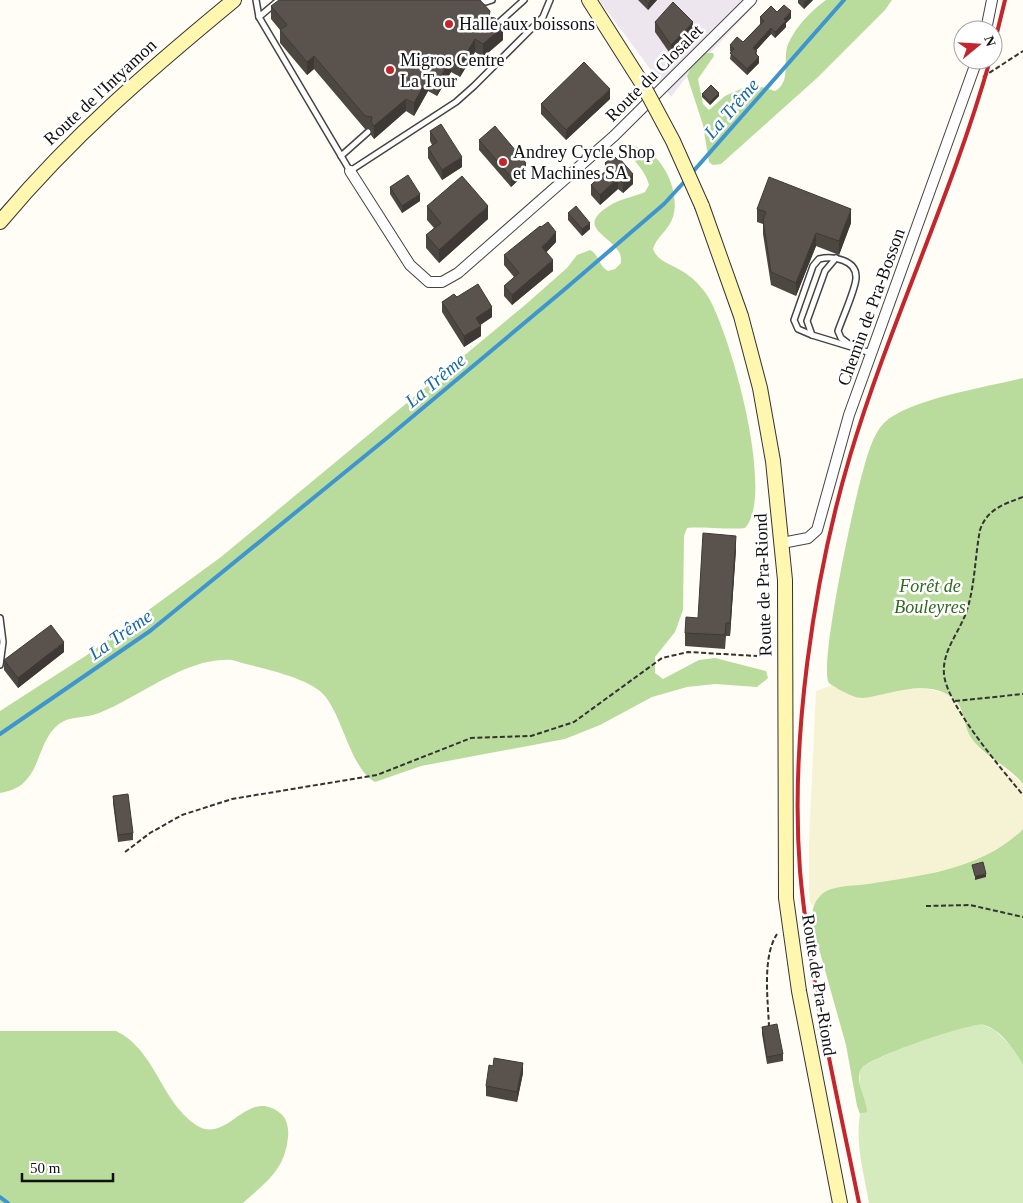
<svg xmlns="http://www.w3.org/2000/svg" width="1023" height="1203" font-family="Georgia,serif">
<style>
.industrial{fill:#eee6ef}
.farmland{fill:#f6f3d4}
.green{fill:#d5ebbd}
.forest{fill:#b9dc9c}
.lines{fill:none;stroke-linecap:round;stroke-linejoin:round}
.stream{stroke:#3f96cf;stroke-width:4}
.lane-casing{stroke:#444;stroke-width:8}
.street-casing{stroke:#444;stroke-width:12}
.secondary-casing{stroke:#333;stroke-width:16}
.path{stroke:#333;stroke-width:2;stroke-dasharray:5 2.5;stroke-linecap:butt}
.lane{stroke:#fff;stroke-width:5}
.street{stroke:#fff;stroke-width:10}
.secondary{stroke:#fff6b0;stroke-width:14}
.rail{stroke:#c4262e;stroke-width:4}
.secondary-bridge-casing{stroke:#333;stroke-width:16;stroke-linecap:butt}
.secondary-bridge{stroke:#fff6b0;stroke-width:14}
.wall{fill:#4d4742}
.shaded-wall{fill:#3f3936}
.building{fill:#5a524d;stroke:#3f3936}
.poi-dot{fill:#c4262e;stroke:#fff;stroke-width:2}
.labels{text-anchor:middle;stroke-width:5;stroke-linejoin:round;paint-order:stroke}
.poi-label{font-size:18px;fill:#111;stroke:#fff;text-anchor:start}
.street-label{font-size:18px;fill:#111;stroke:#fff}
.park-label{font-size:18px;font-style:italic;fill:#2f6b1f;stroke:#fff}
.water-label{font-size:19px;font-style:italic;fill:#1768a6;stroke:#fff}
</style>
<rect width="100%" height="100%" fill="#fffdf5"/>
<path class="industrial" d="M599,0H759L711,52L690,69L687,76L671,97Z"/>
<path class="farmland" d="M832,685L852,696L862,698L905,689H927L946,693L961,705L965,725L972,738L984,753L1023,784V829L1001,849L968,864L817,901L814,907L810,902L809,891V841L816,691Z"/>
<path class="green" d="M983,1025L995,1030L1011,1046L1023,1065V1203H869C864,1174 855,1144 860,1114H863C863,1104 857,1076 861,1069C868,1059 953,1028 967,1026C972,1025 978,1025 983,1025Z"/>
<g class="forest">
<path d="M826,0H892L885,10L817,78L721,164L713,165L709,162L703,125L687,76L690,69L706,53H713L714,56L698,79L703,104L709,110L725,96L752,84L775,91C792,82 782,59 788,44C797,25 810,12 826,0Z"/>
<path d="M631,146C661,147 681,191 673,217C669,230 656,237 653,249C658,262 671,264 682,271C692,277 700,285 707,295C730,331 776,495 745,528C733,530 692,526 687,528L684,536L683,610L675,632L655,657V673L663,679L699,660L715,658L766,671L768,678L757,687L715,684L687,687L652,697L600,725L565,739L421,766L375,782C351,769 343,718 325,696C308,676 257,668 232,660C185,657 141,697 99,713C85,719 71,715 59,724C38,740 41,773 18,787C13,790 6,792 0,793V711L87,655L221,557L525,305L567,268L577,255L590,250C599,254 599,267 608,271L615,269L621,263C621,260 621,254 619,252C608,234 576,227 609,206C619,199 634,197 645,192L649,185C645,168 631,161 629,148Z"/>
<path d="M1023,378V784C1009,766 986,758 972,739C960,721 968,704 945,693C918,681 889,695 863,698C854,698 846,693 838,689C836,687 831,685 829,683C818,667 855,497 863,471C867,456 873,434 884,423C908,399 988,387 1023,378Z"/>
<path d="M1023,829V1065C1014,1050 1002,1030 984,1025C970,1022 871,1057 862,1068C853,1079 867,1099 867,1112L860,1114L857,1106L846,1045L812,924C811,915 813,902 821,895C831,885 854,886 868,884C921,876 984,869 1023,829Z"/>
<path d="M0,1031H116C155,1049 161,1102 196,1125C227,1146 247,1086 280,1113C287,1118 289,1129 288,1137C285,1170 266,1182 243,1203H0Z"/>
</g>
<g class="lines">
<g class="stream">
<path d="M690,175L844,0"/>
<path d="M0,734L150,631L387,438L565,289L664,204L686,180"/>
<path d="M0,1197L8,1203"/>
</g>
<g class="lane-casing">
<g id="lane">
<path d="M256,0L259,17L279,0"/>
<path d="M482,0L486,2L492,0"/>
<path d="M259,17L350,171L456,102L474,86L543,17L550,0"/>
<path d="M495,26L524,0"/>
<path d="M341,156L368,132"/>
<path d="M836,258L825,271L807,321L812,335L871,353"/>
<path d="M812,335L798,329L794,320L813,266L819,259C832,256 857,259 856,278C856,288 842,319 838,331L841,338L853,347"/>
<path d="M0,618L3,642L0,665"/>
</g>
</g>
<g class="street-casing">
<g id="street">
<path d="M986,30L992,0"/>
<path d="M350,171L410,265L429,282H442L458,273L614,136L751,0"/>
<path d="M782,543L808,538L817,530L849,415L977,60"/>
</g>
</g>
<g class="secondary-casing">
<g id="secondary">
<path d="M589,0L643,85"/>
<path d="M702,206L741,316L760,388L773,461L785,580L786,898L799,991L840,1203"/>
<path d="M0,222C72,136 148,71 234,0"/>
</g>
</g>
<g class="path">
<path d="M983,77L1023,51"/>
<path d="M1023,497C1004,504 987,509 980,530C975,556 975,585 967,610C960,632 942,650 944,674C946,704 1003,771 1023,795"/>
<path d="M955,701L1023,694"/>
<path d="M125,852L150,833L182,815L232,799L377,775L471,738L531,736L574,722L662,658L688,652L757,656"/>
<path d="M926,906L970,905L1023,917"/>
<path d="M769,1027C768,1000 762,957 777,934"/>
</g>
<use href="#lane" class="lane"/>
<use href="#street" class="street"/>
<use href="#secondary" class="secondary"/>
<g class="rail">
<path d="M993,49L1005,0"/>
<path d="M859,1203C837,1094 810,982 800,871C790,741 813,581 850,456C890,322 952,195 990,60"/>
</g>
<g class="secondary-bridge-casing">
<path id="secondary-bridge" d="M643,85L673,141L702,206"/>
</g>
<use href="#secondary-bridge" class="secondary-bridge"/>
</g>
<g class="wall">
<path d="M638,0H657L648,10Z"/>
<path d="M798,0H813L804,9L798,3Z"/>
<path d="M271,6L490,17L503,40L483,57L475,52L460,77L451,72L437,96L428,91L414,116L406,111L374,139L371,135V129H365L314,69L307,75L280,43V30L271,19Z"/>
<path d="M760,17L791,18L786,23V27L775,38L771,34L756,50L759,63L747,75L730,59L731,52L730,51V45L743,42L760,24Z"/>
<path d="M655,22L693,32L671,55L655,32Z"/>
<path d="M702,94L719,96L710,105L702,97Z"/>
<path d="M610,99L566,140L541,114V104Z"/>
<path d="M430,131L462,167L442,180L428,158V148L432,145L430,141Z"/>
<path d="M479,140L526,173L511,187L479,150Z"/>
<path d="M605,163L633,184L623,193L618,189L600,205L591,195V185L605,171Z"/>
<path d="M390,187L420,201L402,213L390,194Z"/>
<path d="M427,206L488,219L439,263L426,248V235L434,228L427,220Z"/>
<path d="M757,209L851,223L839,255L816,246L796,296L771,285L763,234V224L757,222Z"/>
<path d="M568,213L590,229L582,236L568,220Z"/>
<path d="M556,242L546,252L553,271L512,305L504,296V286L514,277L504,265V255Z"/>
<path d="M457,297L492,317L480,325L481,336L464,347L442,312V302Z"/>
<path d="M736,549L730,636H726L725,649L685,646V633L698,618Z"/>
<path d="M64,652L18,688L4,670V660Z"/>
<path d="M113,796L133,833V840L118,842L113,803Z"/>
<path d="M762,1027L783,1054V1061L767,1064L762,1034Z"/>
<path d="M523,1073L517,1102L486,1096V1086Z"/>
</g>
<g class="shaded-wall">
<path d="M651,0H657L648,10V3Z"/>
<path d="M807,0H813L804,9V2Z"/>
<path d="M791,11V18L786,23V27L775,38V32L784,19Z"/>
<path d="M693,22V32L671,55V45Z"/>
<path d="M503,27V40L483,57V44Z"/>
<path d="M771,28V34L753,54V48Z"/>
<path d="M475,39V52L460,77V64Z"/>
<path d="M314,56V69L307,75V62Z"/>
<path d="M759,57V63L747,75V69Z"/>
<path d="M451,59V72L437,96V83Z"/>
<path d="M428,78V91L414,116V103Z"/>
<path d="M610,89V99L566,140V130Z"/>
<path d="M719,93V96L710,105V102Z"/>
<path d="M406,99V111L374,139V126Z"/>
<path d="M462,157V167L442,180V170Z"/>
<path d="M526,163V173L511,187V177Z"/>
<path d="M633,174V184L623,193V183Z"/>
<path d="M618,178V189L600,205V195Z"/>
<path d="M420,194V201L402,213V206Z"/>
<path d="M488,206V219L439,263V250Z"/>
<path d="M851,209V223L839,255V241Z"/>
<path d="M590,223V229L582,236V229Z"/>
<path d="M556,232V242L542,257V247Z"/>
<path d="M816,233V246L796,296V283Z"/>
<path d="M553,260V271L512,305V295Z"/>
<path d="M492,307V317L476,328V318Z"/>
<path d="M481,326V336L464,347V336Z"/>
<path d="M736,536V549L730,636V623Z"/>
<path d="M64,642V652L18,688V678Z"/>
<path d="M986,874V877L975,880V876Z"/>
<path d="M523,1063V1073L517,1102V1092Z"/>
</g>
<g class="building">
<path d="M279,0H480L490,11L489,17L495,18L503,27L483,44L475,39L460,64L451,59L437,83L428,78L414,103L406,99L374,126L371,122L372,117L365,116L314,56L307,62L280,30L287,25L271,6Z"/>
<path d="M645,0H651L648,3Z"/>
<path d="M673,2L693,22L671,45L655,22Z"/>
<path d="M784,5L791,11L784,19L786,21L775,32L771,28L753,48L757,51L755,53L759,57L747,69L730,53L734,49L730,45L737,37L743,42L764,21L760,17L771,6L777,12Z"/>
<path d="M584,62L610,89L566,130L541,104Z"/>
<path d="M711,85L719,93L710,102L702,94Z"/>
<path d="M441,124L462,157L442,170L428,148L437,142L430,131Z"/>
<path d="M495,126L526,163L511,177L479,140Z"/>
<path d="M614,156L618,160L620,159L633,174L623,183L618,178L600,195L591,185L609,168L605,163Z"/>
<path d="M408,175L420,194L402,206L390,187Z"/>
<path d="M462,176L488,206L439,250L426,235L441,223L427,206Z"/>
<path d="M769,177L851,209L839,241L816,233L796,283L771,272L763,220L766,212L757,209Z"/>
<path d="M576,206L590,223L582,229L568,213Z"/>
<path d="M548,222L556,232L542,247L553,260L512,295L504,286L519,273L504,255L540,226L541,227Z"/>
<path d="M478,284L492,307L476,318L481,326L464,336L442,302L454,294L457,297Z"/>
<path d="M703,533L736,536L730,623H726L725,635L685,633L686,617L698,618Z"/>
<path d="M51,625L64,642L18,678L4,660Z"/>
<path d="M128,794L133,833L118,835L113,796Z"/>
<path d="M983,862L986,874L975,876L972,865Z"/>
<path d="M777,1024L783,1054L767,1057L762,1027Z"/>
<path d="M494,1058L523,1063L517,1092L486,1086L489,1065L493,1066Z"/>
</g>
<g class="poi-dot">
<circle cx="449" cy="24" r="5"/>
<circle cx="390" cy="70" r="5"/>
<circle cx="503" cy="162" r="5"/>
</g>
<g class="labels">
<g class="poi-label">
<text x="459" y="30">Halle aux boissons</text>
<text x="400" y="66">Migros Centre<tspan x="400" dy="21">La Tour</tspan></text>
<text x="513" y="158">Andrey Cycle Shop<tspan x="513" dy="21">et Machines SA</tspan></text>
</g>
<g class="street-label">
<text transform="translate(654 73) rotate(-45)" y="6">Route du Closalet</text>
<text transform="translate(100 92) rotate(-43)" y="6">Route de l'Intyamon</text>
<text transform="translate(871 307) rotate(-70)" y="6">Chemin de Pra-Bosson</text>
<text transform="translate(763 585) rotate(-92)" y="6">Route de Pra-Riond</text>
<text transform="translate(819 985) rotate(81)" y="6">Route de Pra-Riond</text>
</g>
<g class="park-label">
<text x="930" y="592">Forêt de<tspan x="930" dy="21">Bouleyres</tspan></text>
</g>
<g class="water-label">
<text transform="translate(731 108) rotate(-49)" y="7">La Trême</text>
<text transform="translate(435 380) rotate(-40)" y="7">La Trême</text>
<text transform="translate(120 634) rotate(-35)" y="7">La Trême</text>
</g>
</g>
<g transform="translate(978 45) rotate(72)"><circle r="24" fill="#ffffff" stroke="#a0a0a0"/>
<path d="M0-4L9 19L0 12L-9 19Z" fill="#c4262e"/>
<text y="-8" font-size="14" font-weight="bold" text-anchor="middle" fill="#111111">N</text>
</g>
<path d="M22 1173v8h91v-8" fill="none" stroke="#111111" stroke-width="2.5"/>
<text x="30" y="1173" font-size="15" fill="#111111" stroke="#ffffff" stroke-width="4" paint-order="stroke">50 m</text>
</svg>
